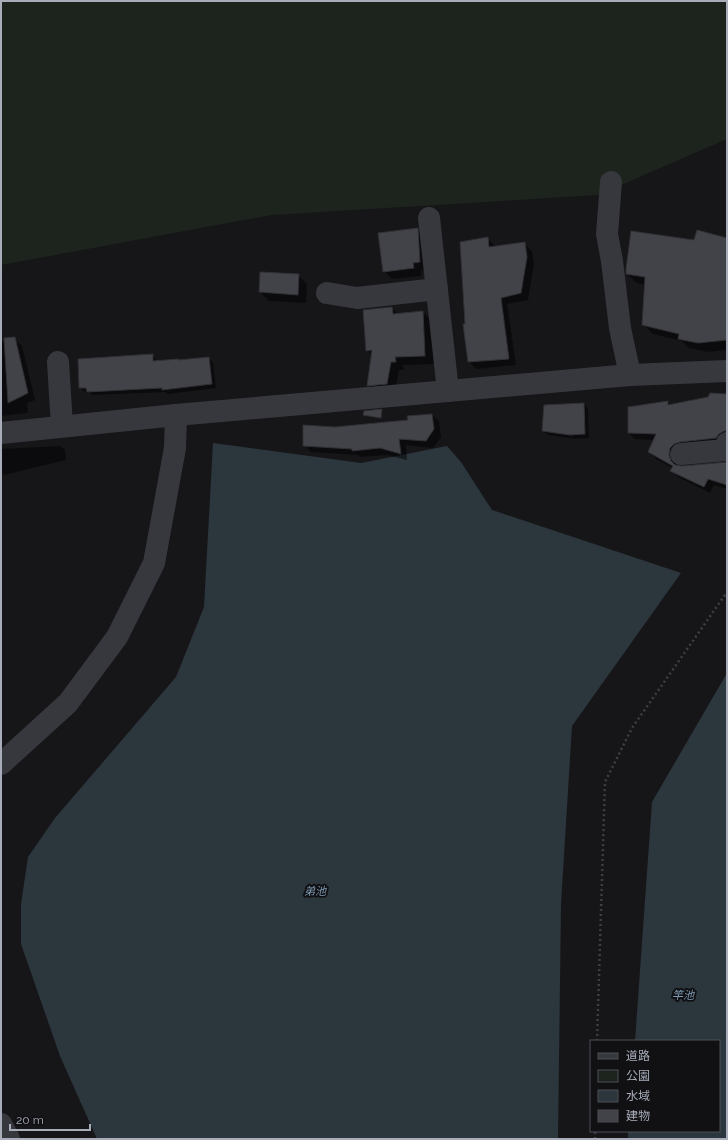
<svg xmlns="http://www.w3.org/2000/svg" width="728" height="1140" font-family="Raleway,'Noto Sans JP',sans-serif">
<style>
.green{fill:#1c241d}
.water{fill:#2c363d}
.shadow{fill:#0007}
.building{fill:#424349;stroke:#303035}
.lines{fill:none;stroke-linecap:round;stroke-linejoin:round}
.path{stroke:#3d3f45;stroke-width:2.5;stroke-dasharray:2 3;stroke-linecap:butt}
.street{stroke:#37383e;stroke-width:22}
.labels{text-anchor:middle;stroke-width:4;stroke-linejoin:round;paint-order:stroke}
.water-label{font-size:11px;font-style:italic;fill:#7e9cb5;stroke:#111114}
</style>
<rect width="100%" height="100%" fill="#161619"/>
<path class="green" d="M1,1H727V139L598,195L271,215L1,265Z"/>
<g class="water">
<path d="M213,443L361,463L447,446L461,462L492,510L681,573L572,726L561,904L558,1139H97L60,1056L21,944V904L28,857L55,818L176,677L204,607Z"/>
<path d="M727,673V1139H628V1131H719V1041H635L652,802Z"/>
</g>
<g class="shadow">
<path d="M417,229L425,237L428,270L421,271V276L392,279L384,271Z"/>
<path d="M720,237H727V350L708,352L689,348L682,341L653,334L643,324L646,285L637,283L627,274L694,241Z"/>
<path d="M488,239L495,246V247L525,244L532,251L534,264L528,300L507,304L516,365L476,369L469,362L464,325H466Z"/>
<path d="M298,275L307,284L306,303L269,301L260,292Z"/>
<path d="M392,308L399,315L423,312L431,320L434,364L403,365L404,370H399L395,392L376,394L368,385L372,356L367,350Z"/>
<path d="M15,340L22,346L35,400L27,403L28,413L1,416V342Z"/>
<path d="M152,355L156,360L157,362L179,360L180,361L208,358L213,362L216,388L168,394L165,392L92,395L89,392H85L80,388Z"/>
<path d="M727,397V439L675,462L676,466L727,463V489L714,485L710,493L678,477L671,470L673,468L656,459L649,452L654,440L635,439L629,433L668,402L671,405Z"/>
<path d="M584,404L588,409L589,438L575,439L548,435L543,431Z"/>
<path d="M432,415L439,421L441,437L433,448L406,445L407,460L387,455L360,457L358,455L311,452L304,445L335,428L409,421Z"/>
<path d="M60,446L65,450L66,460L8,474L1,475V449Z"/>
</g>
<g class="building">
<path d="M418,228L420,262L413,263L414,268L383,272L378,233Z"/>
<path d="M697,230L727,238V340L698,343L678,339L679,334L642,325L645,277L626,274V269L631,231L694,240Z"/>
<path d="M488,237L489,247L525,242L527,257L521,293L501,298L509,359L468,362L463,324H465L460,242Z"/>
<path d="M260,272L299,274L298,295L259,292Z"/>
<path d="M392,307L393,314L423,311L425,356L395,357L396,362H391L387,384L367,386L372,350L366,351L363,310Z"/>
<path d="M15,337L28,393L8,403L4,338Z"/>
<path d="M153,354V361L179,359V360L209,357L212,384L162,390V388L87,392L86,388H79L78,359Z"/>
<path d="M710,393L727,394V431H724L719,434L716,438L680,442L674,444L670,448L669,455L671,461L675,465L682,466L727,462V485L708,479L704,487L670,471L673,466L648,452L656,434L628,433V407L668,401V405L708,397Z"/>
<path d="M584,403L585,434L570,435L542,431L544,405Z"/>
<path d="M382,409L381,418L363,415L364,411Z"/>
<path d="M432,414L434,429L426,441L399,439L401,454L380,448L352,451V449L303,446V425L335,427L408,420L407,416Z"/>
</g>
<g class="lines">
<g class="path">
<path d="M597,1041L605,782L632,728L727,592"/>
<path d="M595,1139V1131"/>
</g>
<g class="street">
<path d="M611,182L607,234L612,261L620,328L630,375"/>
<path d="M429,218L448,391"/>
<path d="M327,293L357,298L437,289"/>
<path d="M58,362L62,426"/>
<path d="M1,433L176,415L630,375L727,371"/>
<path d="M681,454L725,450L727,443"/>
<path d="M1,764L68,703L117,637L154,563L175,448L176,415"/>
<path d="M1,1124L9,1139"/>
</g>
</g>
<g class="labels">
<g class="water-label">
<text x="315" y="895">弟池</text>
<text x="683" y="999">竿池</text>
</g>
</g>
<rect width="728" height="1140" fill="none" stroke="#a8adb9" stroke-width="4"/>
<rect x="590" y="1040" width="130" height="92" fill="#111114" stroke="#4d4f56"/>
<rect x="598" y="1053" width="20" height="6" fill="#37383e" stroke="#4d4f56"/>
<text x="626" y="1060" font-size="12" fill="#a8adb9">道路</text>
<rect x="598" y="1070" width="20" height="12" fill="#1c241d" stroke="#4d4f56"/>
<text x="626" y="1080" font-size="12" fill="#a8adb9">公園</text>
<rect x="598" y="1090" width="20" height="12" fill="#2c363d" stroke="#4d4f56"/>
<text x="626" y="1100" font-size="12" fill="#a8adb9">水域</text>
<rect x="598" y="1110" width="20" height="12" fill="#424349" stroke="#4d4f56"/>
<text x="626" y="1120" font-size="12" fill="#a8adb9">建物</text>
<path d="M10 1124v6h80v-6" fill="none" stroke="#a8adb9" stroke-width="2"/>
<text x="16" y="1124" font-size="12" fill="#a8adb9" stroke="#111114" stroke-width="3" paint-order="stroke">20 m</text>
</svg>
